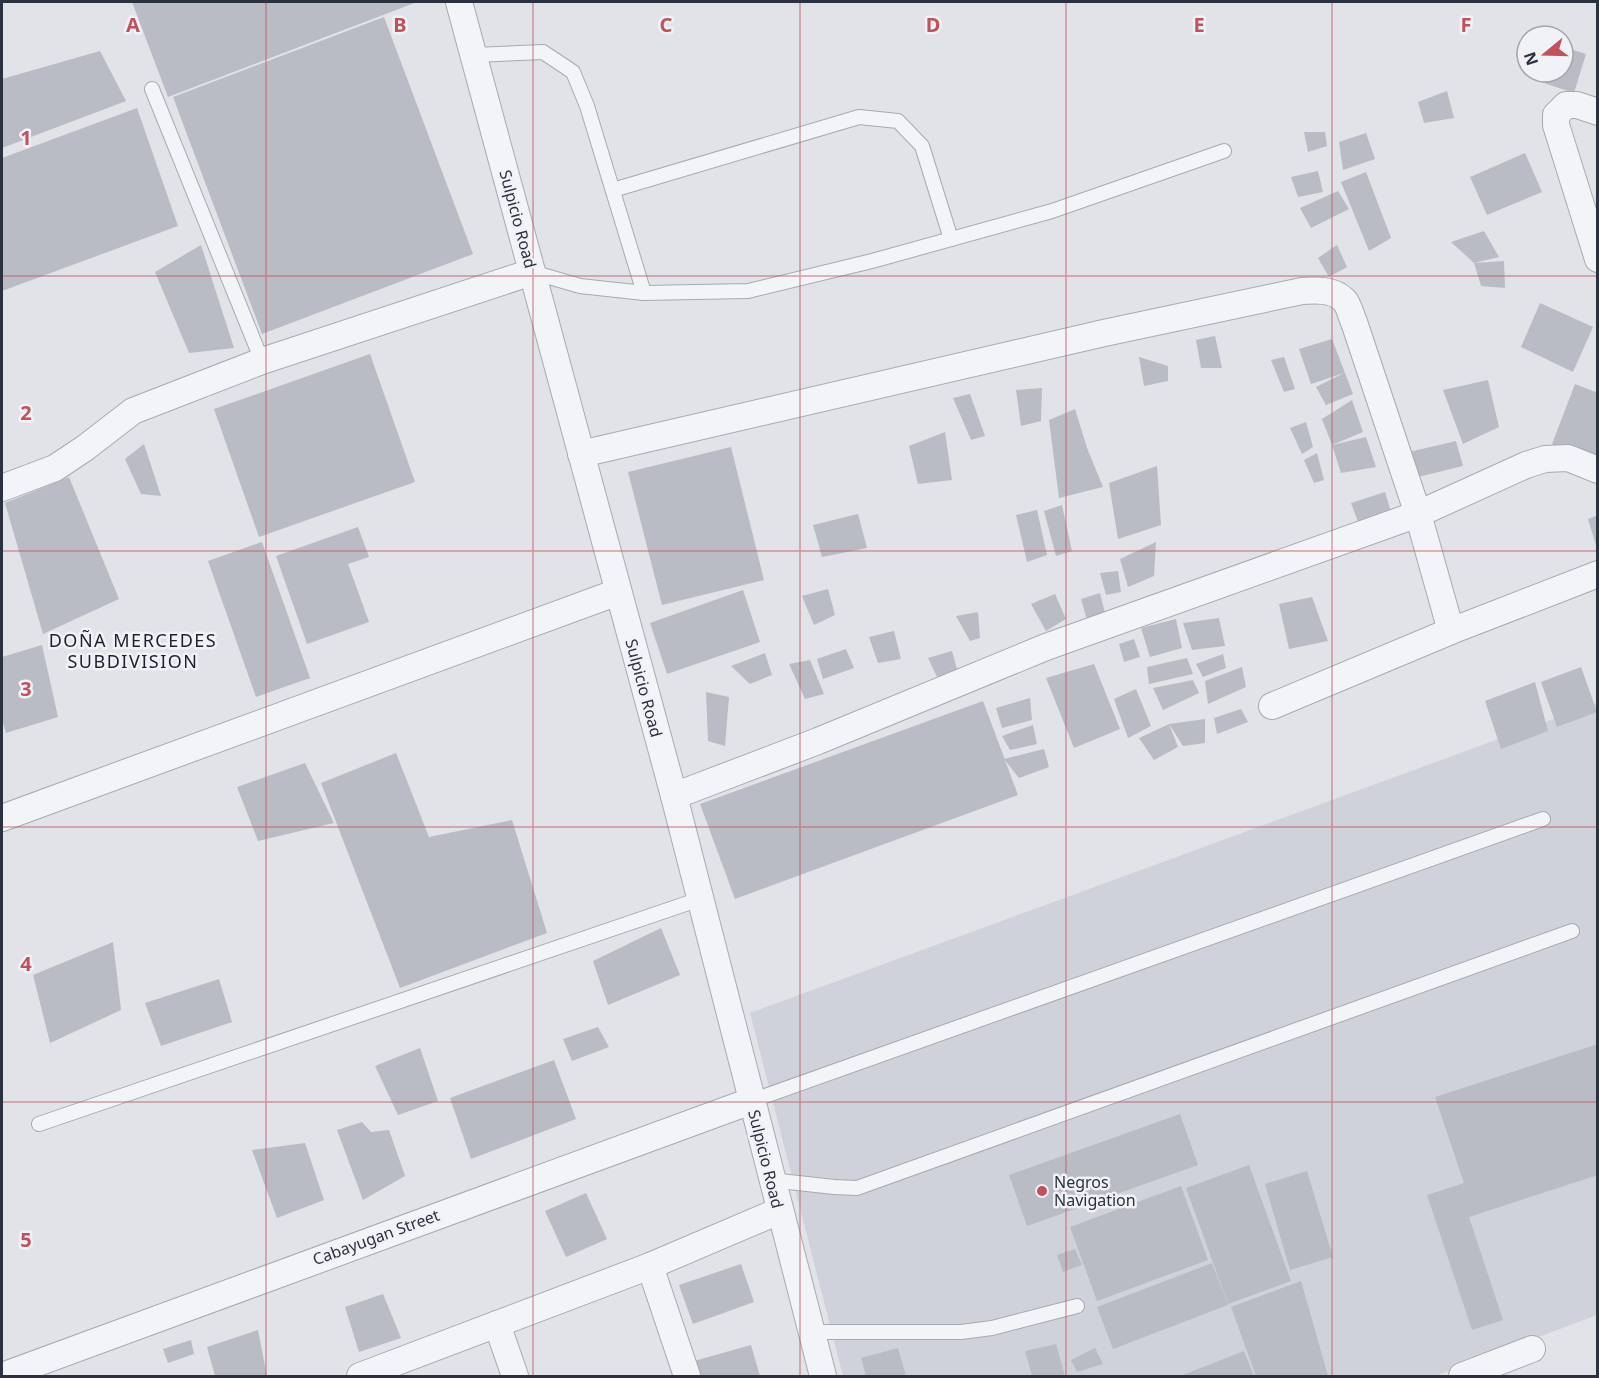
<svg xmlns="http://www.w3.org/2000/svg" width="1599" height="1378" font-family="'Noto Sans',sans-serif">
<style>
.built{fill:#cfd2da}
.building{fill:#b9bcc4}
.lines{fill:none;stroke-linecap:round;stroke-linejoin:round}
.lane-casing{stroke:#a7aab2;stroke-width:16}
.street-casing{stroke:#a7aab2;stroke-width:28}
.lane{stroke:#f3f4f7;stroke-width:14}
.street{stroke:#f3f4f7;stroke-width:26}
.grid{fill:none;stroke:#c1525c;stroke-width:1.5;stroke-opacity:0.55}
.poi-dot{fill:#c1525c;stroke:#f0f2f6;stroke-width:2}
.labels{text-anchor:middle;stroke-width:5;stroke-linejoin:round;paint-order:stroke}
.street-label{font-size:16px;fill:#2b313e;stroke:#f0f2f6}
.poi-label{font-size:16px;fill:#2b313e;stroke:#f0f2f6;text-anchor:start}
.neighbourhood-label{font-size:18px;letter-spacing:1.5px;fill:#1d222f;stroke:#f0f2f6}
.grid-label{font-size:20px;text-anchor:middle;font-weight:bold;fill:#c1525c;stroke:#f0f2f6;stroke-width:5;stroke-linejoin:round;paint-order:stroke}
</style>
<rect width="100%" height="100%" fill="#e1e3e8"/>
<path class="built" d="M1597,703V1315L1435,1376H843L750,1013Z"/>
<g class="building">
<path d="M132,2H417L168,97Z"/>
<path d="M384,17L473,254L262,334L173,97Z"/>
<path d="M1563,47L1586,54L1574,93L1538,81L1541,72H1563Z"/>
<path d="M100,51L126,101L2,148V79Z"/>
<path d="M1447,91L1454,118L1424,123L1418,102Z"/>
<path d="M137,108L178,226L2,291V158Z"/>
<path d="M1304,132H1325L1327,146L1308,152Z"/>
<path d="M1366,133L1375,159L1343,170L1339,142Z"/>
<path d="M1525,153L1542,192L1487,215L1470,177Z"/>
<path d="M1318,171L1323,192L1298,197L1291,177Z"/>
<path d="M1366,172L1391,238L1369,251L1341,182Z"/>
<path d="M1338,191L1349,209L1311,228L1300,208Z"/>
<path d="M1484,231L1499,257L1474,263L1451,242Z"/>
<path d="M201,245L234,348L189,353L155,272Z"/>
<path d="M1337,245L1347,267L1329,277L1318,258Z"/>
<path d="M1504,261L1505,288L1481,286L1474,263Z"/>
<path d="M1540,303L1593,327L1573,372L1521,347Z"/>
<path d="M1215,336L1222,368H1201L1196,340Z"/>
<path d="M1332,339L1353,394L1326,405L1316,387L1344,373L1311,384L1299,349Z"/>
<path d="M370,354L415,482L259,537L214,409Z"/>
<path d="M1139,357L1168,366V381L1144,386Z"/>
<path d="M1284,357L1295,389L1284,392L1271,360Z"/>
<path d="M1488,380L1499,427L1463,444L1443,390Z"/>
<path d="M1575,384L1598,393V462L1552,444Z"/>
<path d="M1042,388L1041,421L1021,426L1016,390Z"/>
<path d="M970,394L985,436L971,440L953,398Z"/>
<path d="M1352,400L1363,432L1332,445L1322,419Z"/>
<path d="M1075,409L1087,448L1103,487L1059,498L1049,420Z"/>
<path d="M1306,422L1313,447L1302,454L1290,428Z"/>
<path d="M945,432L952,480L918,484L909,446Z"/>
<path d="M1366,437L1376,467L1341,473L1332,445Z"/>
<path d="M1456,441L1463,466L1418,477L1409,452Z"/>
<path d="M144,444L161,496L141,494L125,459Z"/>
<path d="M731,447L764,580L662,605L628,472Z"/>
<path d="M1317,453L1324,480L1314,483L1304,460Z"/>
<path d="M1157,466L1161,525L1118,539L1109,483Z"/>
<path d="M69,477L119,599L43,634L5,503Z"/>
<path d="M1385,492L1393,519L1361,530L1351,503Z"/>
<path d="M1062,505L1072,551L1056,556L1044,511Z"/>
<path d="M1037,510L1047,555L1027,562L1016,515Z"/>
<path d="M858,514L867,548L822,557L813,525Z"/>
<path d="M1598,515V549H1597L1588,519Z"/>
<path d="M358,527L369,557L348,564L369,622L307,644L276,556Z"/>
<path d="M262,542L310,678L256,697L208,561Z"/>
<path d="M1156,542L1154,576L1128,587L1120,559Z"/>
<path d="M1118,571L1121,592L1106,595L1100,573Z"/>
<path d="M828,589L835,615L814,625L802,596Z"/>
<path d="M743,590L760,642L667,674L650,623Z"/>
<path d="M1100,593L1107,621L1089,627L1081,599Z"/>
<path d="M1055,594L1066,619L1046,631L1031,604Z"/>
<path d="M1312,597L1328,641L1289,649L1279,604Z"/>
<path d="M978,612L980,638L970,641L956,616Z"/>
<path d="M1219,618L1225,646L1192,650L1183,623Z"/>
<path d="M1176,619L1182,648L1150,657L1141,628Z"/>
<path d="M894,631L901,659L878,663L869,637Z"/>
<path d="M1134,639L1140,657L1124,662L1119,644Z"/>
<path d="M42,645L58,717L6,733L2,719V657Z"/>
<path d="M846,649L854,668L823,679L817,659Z"/>
<path d="M952,651L958,673L939,681L928,658Z"/>
<path d="M765,653L772,675L750,684L731,666Z"/>
<path d="M1223,654L1226,668L1203,677L1196,664Z"/>
<path d="M1187,658L1193,674L1149,684L1147,667Z"/>
<path d="M810,660L824,694L805,699L789,664Z"/>
<path d="M1094,664L1120,729L1074,748L1046,678Z"/>
<path d="M1242,667L1246,687L1208,704L1205,681Z"/>
<path d="M1581,667L1597,712L1557,727L1541,682Z"/>
<path d="M1193,680L1199,693L1163,710L1153,688Z"/>
<path d="M1535,682L1548,731L1501,749L1485,701Z"/>
<path d="M1136,689L1151,726L1128,738L1114,699Z"/>
<path d="M706,692L729,697L725,746L708,741Z"/>
<path d="M1030,698L1032,720L1002,728L996,708Z"/>
<path d="M983,701L1018,795L735,899L700,804Z"/>
<path d="M1241,709L1248,722L1217,734L1214,718Z"/>
<path d="M1205,719V743L1183,746L1169,724L1178,747L1154,760L1139,738L1169,724Z"/>
<path d="M1033,725L1037,744L1010,750L1002,736Z"/>
<path d="M1044,749L1049,767L1019,778L1004,759Z"/>
<path d="M396,753L429,837L512,820L547,933L400,988L321,783Z"/>
<path d="M305,763L334,823L258,841L237,787Z"/>
<path d="M661,928L680,975L608,1005L593,961Z"/>
<path d="M113,942L121,1010L50,1043L33,975Z"/>
<path d="M219,979L232,1022L161,1046L145,1003Z"/>
<path d="M598,1027L609,1047L572,1061L563,1039Z"/>
<path d="M1598,1044V1175L1469,1217L1503,1320L1472,1330L1427,1195L1464,1183L1435,1097Z"/>
<path d="M420,1048L438,1101L398,1115L375,1066Z"/>
<path d="M554,1060L576,1119L471,1159L450,1098Z"/>
<path d="M1180,1114L1198,1165L1027,1226L1009,1175Z"/>
<path d="M362,1122L371,1132L389,1130L405,1176L363,1200L337,1130Z"/>
<path d="M305,1143L324,1200L277,1218L252,1150Z"/>
<path d="M1249,1165L1291,1281L1228,1304L1186,1188Z"/>
<path d="M1307,1171L1333,1257L1290,1270L1265,1184Z"/>
<path d="M1181,1186L1208,1260L1097,1301L1070,1227Z"/>
<path d="M586,1193L607,1239L566,1257L545,1211Z"/>
<path d="M1075,1249L1082,1265L1063,1272L1057,1255Z"/>
<path d="M1212,1263L1228,1305L1113,1349L1097,1307Z"/>
<path d="M741,1264L754,1302L693,1324L679,1285Z"/>
<path d="M1301,1281L1328,1376H1256L1231,1307Z"/>
<path d="M383,1294L401,1338L359,1352L345,1307Z"/>
<path d="M258,1330L267,1376H215L207,1347Z"/>
<path d="M191,1340L194,1354L168,1363L163,1349Z"/>
<path d="M1056,1344L1065,1376H1032L1025,1351Z"/>
<path d="M751,1345L760,1376H699L694,1361Z"/>
<path d="M898,1348L906,1376H866L861,1358Z"/>
<path d="M1095,1348L1103,1364L1077,1372L1071,1360Z"/>
<path d="M1244,1351L1254,1376H1180Z"/>
</g>
<g class="lines">
<g class="lane-casing">
<g id="lane">
<path d="M473,55L543,52L573,72L587,106L644,293"/>
<path d="M152,89L262,361"/>
<path d="M613,190L859,117L898,121L922,146L951,239"/>
<path d="M532,272L580,286L644,293L748,291L872,261L1052,211L1224,151"/>
<path d="M751,1101L1543,819"/>
<path d="M39,1124L700,899"/>
<path d="M771,1180L834,1187L857,1188L1572,931"/>
<path d="M811,1332H961L992,1328L1077,1306"/>
</g>
</g>
<g class="street-casing">
<g id="street">
<path d="M459,2L674,796L823,1376"/>
<path d="M1598,112L1577,105H1566L1556,115V125L1598,259"/>
<path d="M581,454L1104,333L1302,291C1316,290 1333,289 1344,300C1349,305 1351,316 1354,322L1418,514L1451,631"/>
<path d="M2,488L55,468L85,448L133,411L262,361L532,272"/>
<path d="M1272,706L1451,631L1598,574"/>
<path d="M674,796L818,741L1046,647L1418,514L1526,465L1545,459L1568,458L1598,470"/>
<path d="M2,818L618,592"/>
<path d="M650,1266L687,1376"/>
<path d="M497,1324L515,1376"/>
<path d="M2,1376L751,1101"/>
<path d="M360,1376L650,1266L779,1211"/>
<path d="M1462,1376L1532,1349"/>
</g>
</g>
<use href="#lane" class="lane"/>
<use href="#street" class="street"/>
</g>
<path class="grid" d="M266,2V1376M533,2V1376M800,2V1376M1066,2V1376M1332,2V1376M2,276H1598M2,551H1598M2,827H1598M2,1102H1598"/>
<circle class="poi-dot" cx="1042" cy="1191" r="6"/>
<g class="labels">
<g class="street-label">
<text transform="translate(518 219) rotate(75)" y="6">Sulpicio Road</text>
<text transform="translate(644 688) rotate(75)" y="6">Sulpicio Road</text>
<text transform="translate(766 1159) rotate(76)" y="6">Sulpicio Road</text>
<text transform="translate(376 1237) rotate(-20)" y="6">Cabayugan Street</text>
</g>
<g class="poi-label">
<text x="1054" y="1188">Negros<tspan x="1054" dy="18">Navigation</tspan></text>
</g>
<g class="neighbourhood-label">
<text x="133" y="647">DOÑA MERCEDES<tspan x="133" dy="21">SUBDIVISION</tspan></text>
</g>
</g>
<g class="grid-label">
<text x="133" y="32">A</text>
<text x="400" y="32">B</text>
<text x="666" y="32">C</text>
<text x="933" y="32">D</text>
<text x="1199" y="32">E</text>
<text x="1466" y="32">F</text>
<text x="26" y="145">1</text>
<text x="26" y="420">2</text>
<text x="26" y="696">3</text>
<text x="26" y="971">4</text>
<text x="26" y="1247">5</text>
</g>
<rect width="1599" height="1378" fill="none" stroke="#2b313e" stroke-width="6"/>
<g transform="translate(1545 54) rotate(251)"><circle r="28" fill="#f0f2f6" stroke="#a1a5ac" stroke-width="1.5"/>
<path d="M0-4.5L10 22L0 15L-10 22Z" fill="#c1525c"/>
<text y="-9" font-size="16" font-weight="bold" text-anchor="middle" fill="#2b313e">N</text>
</g>
</svg>
